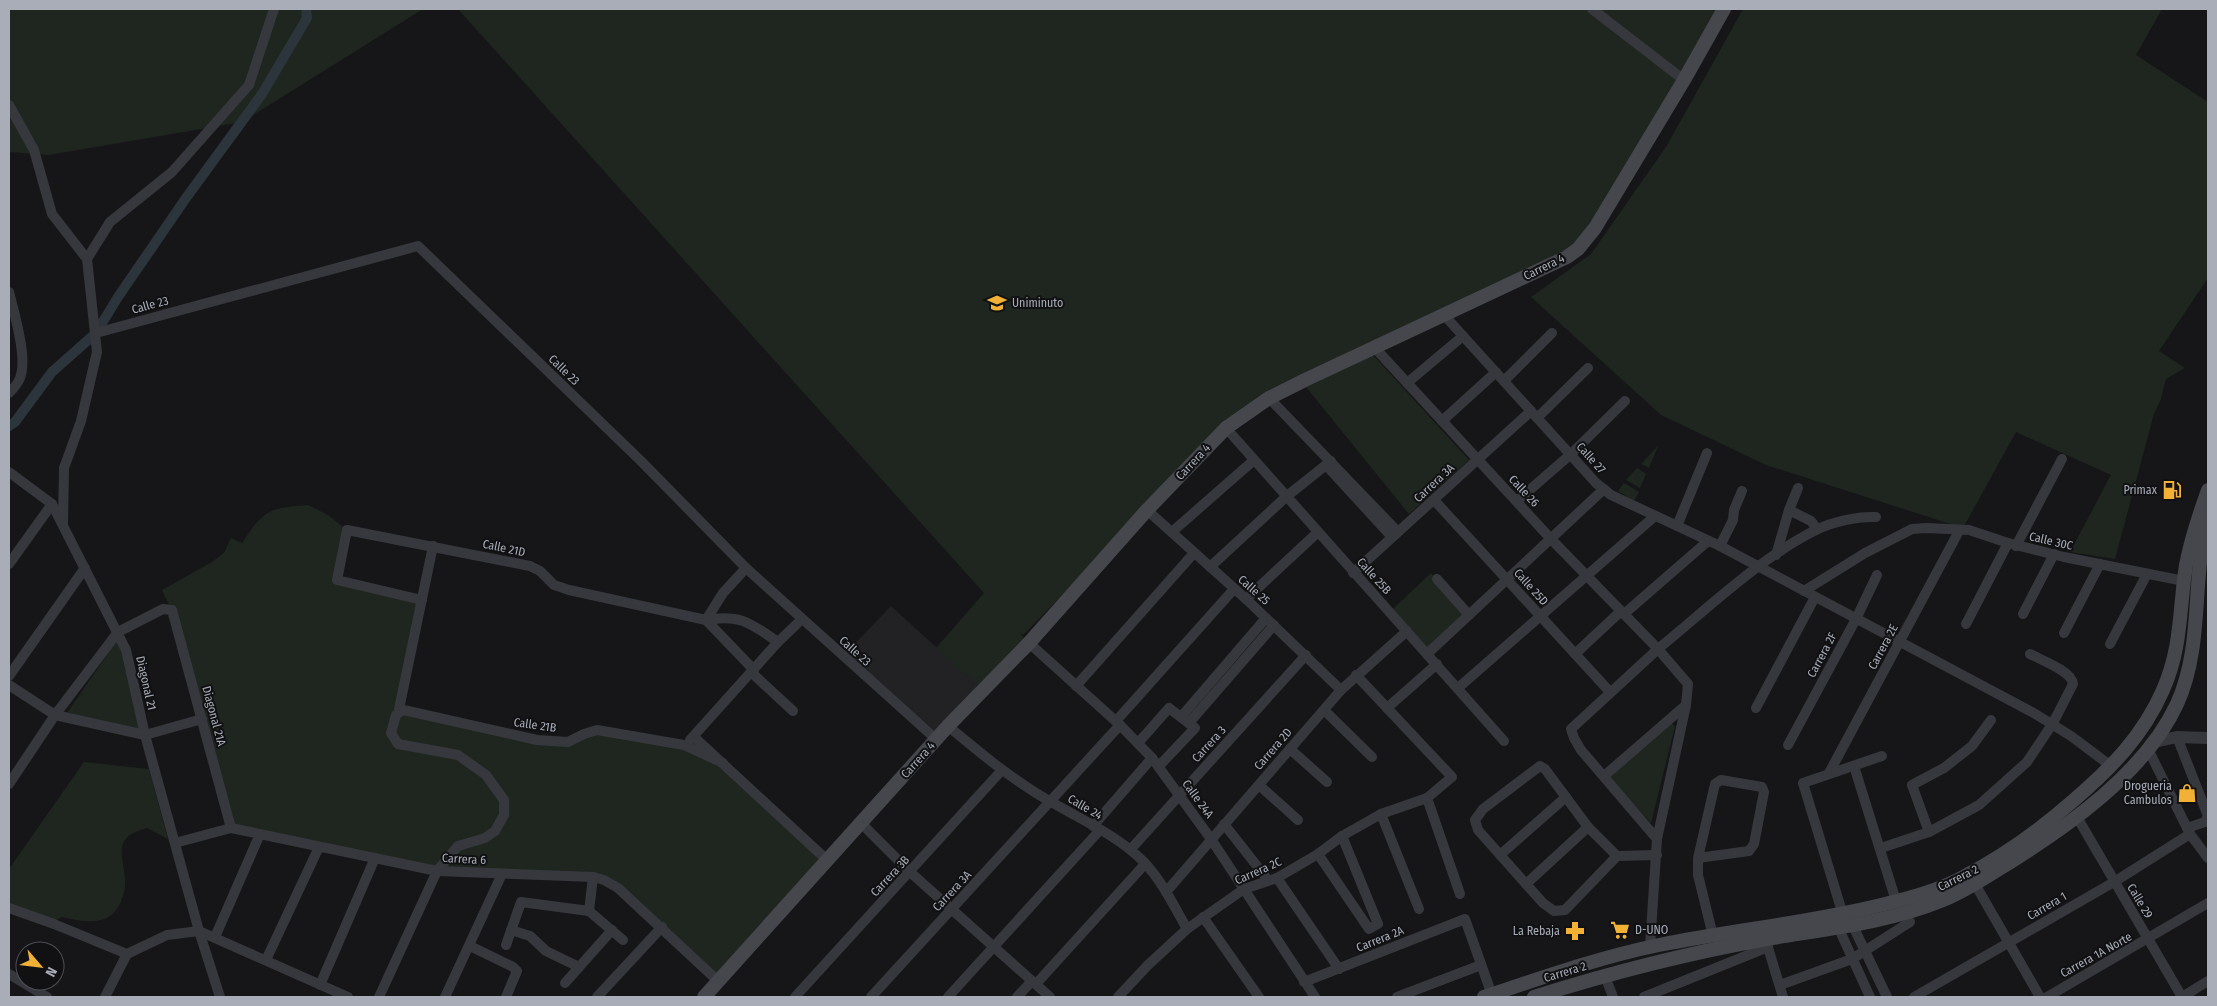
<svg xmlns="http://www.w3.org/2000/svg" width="2217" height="1006" font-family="'Fira Sans Condensed',sans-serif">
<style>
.built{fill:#222225}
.green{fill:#1e261f}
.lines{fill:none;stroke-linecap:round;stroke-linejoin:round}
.canal{stroke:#2c353c;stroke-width:10}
.minor{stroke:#37383d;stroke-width:10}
.tertiary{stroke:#37383d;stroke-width:12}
.secondary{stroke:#45474d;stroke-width:14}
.labels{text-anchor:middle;stroke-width:4;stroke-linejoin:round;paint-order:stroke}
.street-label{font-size:12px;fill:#a8adb8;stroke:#111113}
.poi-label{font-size:12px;fill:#a8adb8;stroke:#111113;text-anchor:end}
</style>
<rect width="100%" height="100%" fill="#161618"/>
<path class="built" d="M891,606L982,689L940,735L846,653Z"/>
<g class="green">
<path d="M9,9H423L242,122L49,155L9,152Z"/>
<path d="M458,9H1724L1642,149L1567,257L1444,315L1226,428L1028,630L1023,635L1019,632L1027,641L982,689L936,648L984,593Z"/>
<path d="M1743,9H2162L2136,55L2208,102V278L2159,351L2185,368L2166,379L2161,399L2154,414L2115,559L2070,552L2111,475L2016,432L1963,528L1766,465L1661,415L1531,297L1591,254L1666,147Z"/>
<path d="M1373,355L1469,460L1409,514L1306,387Z"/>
<path d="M1658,446L1649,468L1641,464Z"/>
<path d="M1637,468L1646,474L1640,488L1626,480Z"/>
<path d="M1624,483L1639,492L1634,501L1618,491Z"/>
<path d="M308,505L328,515L347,530L338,580L422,600L399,709L568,742L597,730L684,745L723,763L827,860L718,981L604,880L437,871L231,828L172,611L162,590L212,562L224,553L231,538L242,543C264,510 268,508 308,505Z"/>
<path d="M1431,573L1466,615L1428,649L1393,609Z"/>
<path d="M118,639L142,730L67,713Z"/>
<path d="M1671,723L1675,726L1651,823L1609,778Z"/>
<path d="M84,762L149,769L168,839L147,828C113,837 122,851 125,878C126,886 124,894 121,901C110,928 85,922 62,917L55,921L9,906V869Z"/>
</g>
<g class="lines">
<path class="canal" d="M9,426L15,422L52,372L96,333L118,297L186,198L262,94L307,18L306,9"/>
<g class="minor">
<path d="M1592,9L1684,80"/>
<path d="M9,105L34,150L52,214L87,259L97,352L81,421L64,468L63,523"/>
<path d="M87,259L110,222L172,172L249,85L274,9"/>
<path d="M9,292C14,313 28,358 20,378C18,384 13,389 9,393"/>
<path d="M1444,315L1596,483L1611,495L1720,546L2032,712L2071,736L2111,766"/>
<path d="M96,333L418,246L641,461L746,568L936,739"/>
<path d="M1375,348L1551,539L1658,649C1706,610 1761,557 1816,530C1832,522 1858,516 1876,517"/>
<path d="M1504,381L1552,333"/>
<path d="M1407,383L1463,336"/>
<path d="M1269,398L1398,532"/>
<path d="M1537,418L1588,368"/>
<path d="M1442,421L1496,372"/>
<path d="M1226,428L1504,741"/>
<path d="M1326,465L1392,537"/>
<path d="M9,472L52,504L126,650L145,735L199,931L220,997"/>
<path d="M1434,500L1610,692"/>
<path d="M1517,501L1571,454L1625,401"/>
<path d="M1147,510L1246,599L1341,690"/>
<path d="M1789,510L1811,521L1817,529"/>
<path d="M1677,526L1707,453"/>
<path d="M1172,532L1254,460"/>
<path d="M433,546L399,709L537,740L568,742L584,734L597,730L684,745L723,763"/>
<path d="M1720,546L1733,520L1734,510L1742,491"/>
<path d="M2016,546L2062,459"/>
<path d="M1776,555L1789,510L1798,488"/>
<path d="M9,564L52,504"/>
<path d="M1210,567L1287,496L1331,461"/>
<path d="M1353,573L1531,411"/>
<path d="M1437,579L1469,615"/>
<path d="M1804,591L1865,553L1912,529L1926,528L1969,530L2008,543L2064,557L2184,581"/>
<path d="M1246,599L1318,532"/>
<path d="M422,600L337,580L347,530L530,566L540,571L554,585L569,590L706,620C741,614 750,623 778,642"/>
<path d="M1624,614L1708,541"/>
<path d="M2023,614L2054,554"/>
<path d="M706,620L754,670"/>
<path d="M706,620L723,593L746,568"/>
<path d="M1966,624L2008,543"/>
<path d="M2064,633L2100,564"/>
<path d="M1029,643L1120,725L1152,758L1211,839L1315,997"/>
<path d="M2110,644L2147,574"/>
<path d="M1427,654L1604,489"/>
<path d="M1575,654L1621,611"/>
<path d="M752,673L793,711"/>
<path d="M9,676L85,568"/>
<path d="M9,685L55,715L145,735L202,719"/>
<path d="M1076,686L1194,553"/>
<path d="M1458,688L1655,516"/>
<path d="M1387,708L1437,664"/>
<path d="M1756,708L1815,597"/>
<path d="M1324,710L1372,757"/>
<path d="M1181,717L1266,618"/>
<path d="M1116,721L1234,589"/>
<path d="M1189,723L1274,625"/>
<path d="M948,726C977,750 1004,773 1036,793C1071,815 1114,832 1144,862C1162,881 1174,906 1187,929"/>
<path d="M694,737L827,860"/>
<path d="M2177,737L2208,816L2205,822L2187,828"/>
<path d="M690,740L778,642L801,620"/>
<path d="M1139,742L1169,708L1195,728L1159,766"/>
<path d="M1788,745L1856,619L1877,575"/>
<path d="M1290,749L1327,782"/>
<path d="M2148,749L2190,834L2208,858"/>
<path d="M1854,766L1896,901"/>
<path d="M1829,773L1959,531"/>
<path d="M1604,776L1686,705"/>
<path d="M9,784L55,715L118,632L163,609L172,610L231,828"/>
<path d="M1259,785L1298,820"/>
<path d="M1427,798L1460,894"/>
<path d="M1381,814L1419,909"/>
<path d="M2077,817L2182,997"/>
<path d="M860,822L910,872L1050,997"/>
<path d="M1224,824L1268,880"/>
<path d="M1093,826L1152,758"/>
<path d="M1929,832L1912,785L1944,768L1972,746L1991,720"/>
<path d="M175,843L231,828L437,871L593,877L604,880L618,888L718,981"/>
<path d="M1881,848L1929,832L1979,805L2027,762L2053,723L2073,684C2072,671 2041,660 2030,654"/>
<path d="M1131,849L1306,655"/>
<path d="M1318,854L1369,929L1378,924L1342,836"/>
<path d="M1500,855L1566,797"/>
<path d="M1617,856L1565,910L1554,911L1543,903L1478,830L1475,820L1483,809L1540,766L1545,769L1588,827L1617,856L1657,855"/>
<path d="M1698,858L1749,851L1754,844L1764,792L1762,787L1721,780L1715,784L1698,858V875L1713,936"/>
<path d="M1277,878L1339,969"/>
<path d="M1526,884L1588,827"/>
<path d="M1975,884L2040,997"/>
<path d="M1166,892L1341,690L1407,631"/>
<path d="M9,908L54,924L127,954"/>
<path d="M589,911L593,877"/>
<path d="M1843,915L1803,783L1882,756"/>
<path d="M1203,917L1259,997"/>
<path d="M1853,926L1887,997"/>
<path d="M1839,929L1870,997"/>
<path d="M511,930L530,936L546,951L579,967"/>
<path d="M215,937L260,834"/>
<path d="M1766,941L1783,997"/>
<path d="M506,945L521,902L589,911L623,940"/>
<path d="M470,946L513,967L517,971L506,997"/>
<path d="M1650,947L1657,839L1686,705L1688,684L1658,649L1571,729L1574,738L1581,750L1657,839"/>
<path d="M127,954L167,935L199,931L348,997"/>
<path d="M266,960L319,847"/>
<path d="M9,974L47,997"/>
<path d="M1605,976L1613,997"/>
<path d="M1304,982L1465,919L1492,995"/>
<path d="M565,983L612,930"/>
<path d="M1036,984L1145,864"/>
<path d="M320,985L375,858"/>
<path d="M1780,985L1852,959L1910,922"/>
<path d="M105,997L127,954"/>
<path d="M379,997L437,871L458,846L485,838L495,831L504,815V800L486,775L458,755L398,744L391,733L396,715L403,710"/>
<path d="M445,997L502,874"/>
<path d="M597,997L662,927"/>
<path d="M795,997L1002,770"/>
<path d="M871,997L1120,725"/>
<path d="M948,997L1100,830"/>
<path d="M1017,997L1032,981"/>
<path d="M1118,997L1148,965L1187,929L1244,889L1277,878L1318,854L1342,836L1381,814L1427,798L1452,777L1356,675"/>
<path d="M1397,997L1481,965"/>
<path d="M1644,997L1768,947"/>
<path d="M1914,997L2114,882L2190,834"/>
<path d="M2047,997L2208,903"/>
<path d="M2182,997L2208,981"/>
</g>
<path class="tertiary" d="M2154,742L2177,737L2208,738"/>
<g class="secondary">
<path d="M704,997L948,726L1029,643L1147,510L1226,428L1269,398L1305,380L1567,257L1578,249L1595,228L1684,80L1724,9"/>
<path d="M1484,997C1541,978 1600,957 1659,945C1733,930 1808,923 1881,905C1910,898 1940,890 1965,876C2003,856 2041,829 2074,800C2111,768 2143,736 2163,690C2182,647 2179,610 2186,565C2191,539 2199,515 2208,490"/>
<path d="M1534,997C1610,973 1688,953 1767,939C1826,929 1887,923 1943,900C1964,892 1984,878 2004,866C2067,827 2145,773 2177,704C2204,644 2191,579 2208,518"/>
</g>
</g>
<defs>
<g id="university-bare" transform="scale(1.5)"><path d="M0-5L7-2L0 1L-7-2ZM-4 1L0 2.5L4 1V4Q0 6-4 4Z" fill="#f2b134" stroke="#111113" stroke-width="2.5" paint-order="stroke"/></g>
<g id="fuel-bare" transform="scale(1.5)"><path d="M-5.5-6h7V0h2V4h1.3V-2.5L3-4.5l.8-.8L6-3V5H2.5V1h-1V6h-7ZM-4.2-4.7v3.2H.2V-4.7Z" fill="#f2b134" stroke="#111113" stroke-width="2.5" paint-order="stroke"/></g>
<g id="shop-bare" transform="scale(1.5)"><path d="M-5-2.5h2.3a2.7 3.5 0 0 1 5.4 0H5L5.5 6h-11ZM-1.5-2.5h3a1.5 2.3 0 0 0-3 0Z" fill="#f2b134" stroke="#111113" stroke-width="2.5" paint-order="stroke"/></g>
<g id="supermarket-bare" transform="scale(1.5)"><path d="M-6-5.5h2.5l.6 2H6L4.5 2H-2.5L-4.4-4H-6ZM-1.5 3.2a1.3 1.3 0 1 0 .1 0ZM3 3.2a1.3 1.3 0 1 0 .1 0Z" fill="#f2b134" stroke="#111113" stroke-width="2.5" paint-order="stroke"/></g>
<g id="pharmacy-bare" transform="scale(1.5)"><path d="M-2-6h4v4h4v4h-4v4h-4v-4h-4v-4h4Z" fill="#f2b134" stroke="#111113" stroke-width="2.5" paint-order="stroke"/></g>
</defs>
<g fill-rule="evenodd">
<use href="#university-bare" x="997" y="303"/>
<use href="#fuel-bare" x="2172" y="490"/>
<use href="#shop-bare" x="2187" y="793"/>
<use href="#supermarket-bare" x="1620" y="930"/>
<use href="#pharmacy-bare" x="1575" y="931"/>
</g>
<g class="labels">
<g class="street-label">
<text transform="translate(1544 267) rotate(-26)" y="4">Carrera 4</text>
<text transform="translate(150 305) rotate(-15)" y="4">Calle 23</text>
<text transform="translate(564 370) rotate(44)" y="4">Calle 23</text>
<text transform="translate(1591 458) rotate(48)" y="4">Calle 27</text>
<text transform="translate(1193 462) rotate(-47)" y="4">Carrera 4</text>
<text transform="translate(1434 483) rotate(-43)" y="4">Carrera 3A</text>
<text transform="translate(1524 491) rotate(47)" y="4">Calle 26</text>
<text transform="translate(2051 541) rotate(13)" y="4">Calle 30C</text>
<text transform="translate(504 548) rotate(12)" y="4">Calle 21D</text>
<text transform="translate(1374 576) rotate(48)" y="4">Calle 25B</text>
<text transform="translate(1531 587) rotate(48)" y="4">Calle 25D</text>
<text transform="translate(1254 590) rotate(42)" y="4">Calle 25</text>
<text transform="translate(1883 647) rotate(-62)" y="4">Carrera 2E</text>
<text transform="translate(855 651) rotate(42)" y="4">Calle 23</text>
<text transform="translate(1822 655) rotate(-62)" y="4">Carrera 2F</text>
<text transform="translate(146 683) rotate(77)" y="4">Diagonal 21</text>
<text transform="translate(214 716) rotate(75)" y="4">Diagonal 21A</text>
<text transform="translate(535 725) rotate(8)" y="4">Calle 21B</text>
<text transform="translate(1209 744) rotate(-48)" y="4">Carrera 3</text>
<text transform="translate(1273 749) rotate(-49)" y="4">Carrera 2D</text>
<text transform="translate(918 760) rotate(-48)" y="4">Carrera 4</text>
<text transform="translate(1198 799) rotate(54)" y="4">Calle 24A</text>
<text transform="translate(1085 807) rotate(30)" y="4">Calle 24</text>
<text transform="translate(464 859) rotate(3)" y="4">Carrera 6</text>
<text transform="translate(1258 871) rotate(-24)" y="4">Carrera 2C</text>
<text transform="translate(890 876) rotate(-47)" y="4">Carrera 3B</text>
<text transform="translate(1958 878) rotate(-26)" y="4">Carrera 2</text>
<text transform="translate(952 891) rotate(-47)" y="4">Carrera 3A</text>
<text transform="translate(2140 901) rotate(59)" y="4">Calle 29</text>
<text transform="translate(2047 906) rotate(-30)" y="4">Carrera 1</text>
<text transform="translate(1380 939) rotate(-22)" y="4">Carrera 2A</text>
<text transform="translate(2096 955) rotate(-29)" y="4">Carrera 1A Norte</text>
<text transform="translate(1565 972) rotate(-17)" y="4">Carrera 2</text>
</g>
<g class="poi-label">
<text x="1012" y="307" text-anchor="start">Uniminuto</text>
<text x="2157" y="494">Primax</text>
<text x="2172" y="790">Drogueria<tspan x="2172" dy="14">Cambulos</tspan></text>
<text x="1635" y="934" text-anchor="start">D-UNO</text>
<text x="1560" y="935">La Rebaja</text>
</g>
</g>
<rect width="2217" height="1006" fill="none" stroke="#a8adb8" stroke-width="20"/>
<g transform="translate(40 966) rotate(118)"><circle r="24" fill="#111113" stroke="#4d4f55"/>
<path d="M0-4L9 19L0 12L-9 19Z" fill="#f2b134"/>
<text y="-8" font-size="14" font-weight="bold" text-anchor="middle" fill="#a8adb8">N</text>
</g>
</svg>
